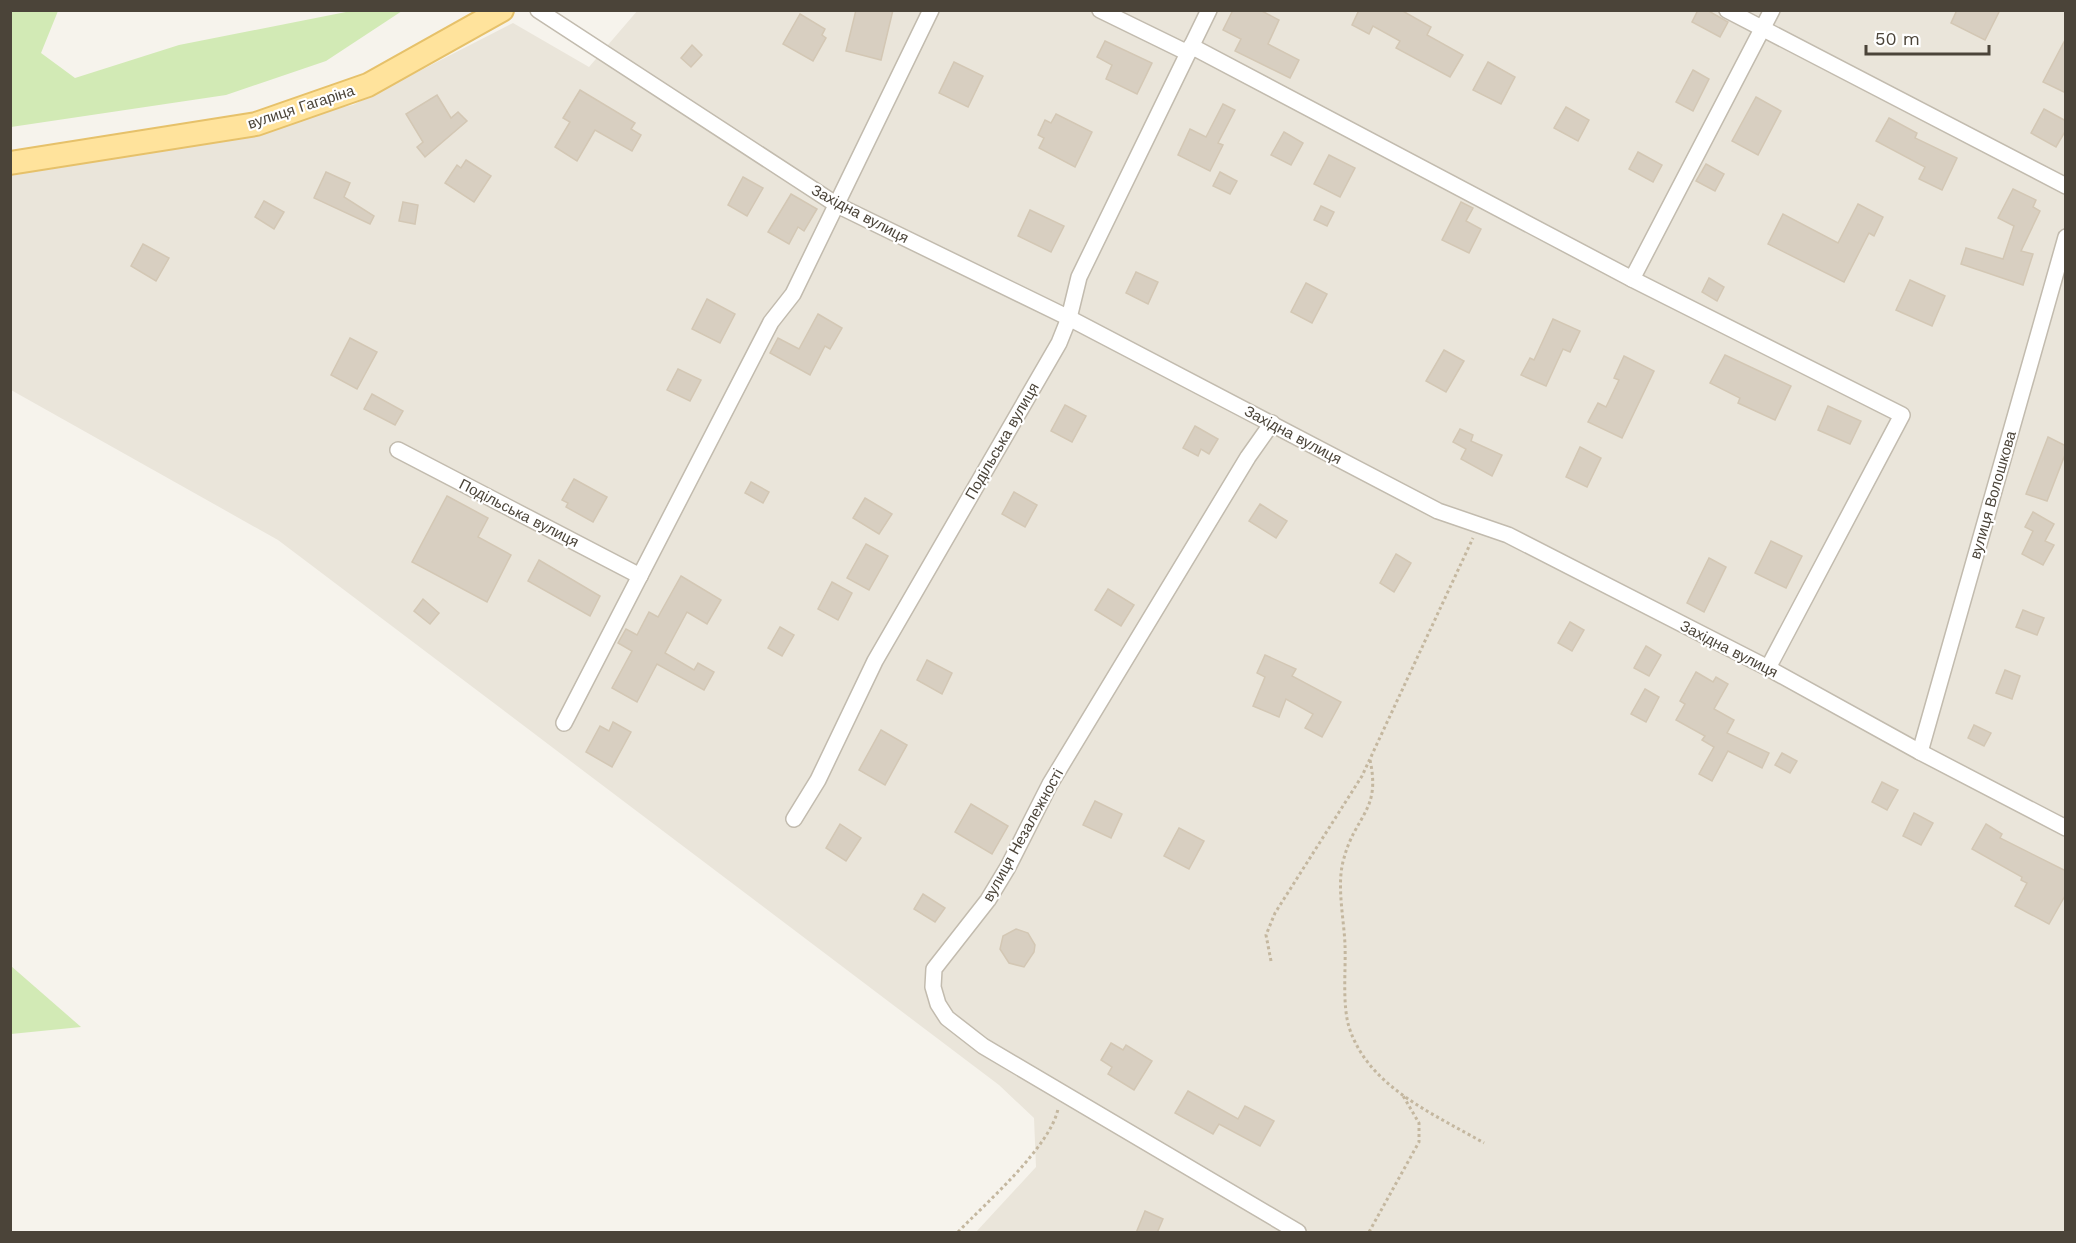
<svg xmlns="http://www.w3.org/2000/svg" width="2076" height="1243" font-family="'Work Sans',sans-serif">
<style>
.residential{fill:#eae5da}
.green{fill:#d2eab5}
.building{fill:#d8cfc1;stroke:#d3c7b4;stroke-width:1.5}
.lines{fill:none;stroke-linecap:round;stroke-linejoin:round}
.minor-casing{stroke:#c2bbae;stroke-width:18}
.primary-casing{stroke:#e6c16a;stroke-width:26}
.path{stroke:#c4b79f;stroke-width:3;stroke-dasharray:3 3;stroke-linecap:butt}
.minor{stroke:#fff;stroke-width:15}
.primary{stroke:#ffe39c;stroke-width:22}
.labels{text-anchor:middle;stroke-width:4.5;stroke-linejoin:round;paint-order:stroke}
.street-label{font-size:15px;fill:#4b4439;stroke:#fff}
</style>
<rect width="100%" height="100%" fill="#f6f3ec"/>
<path class="residential" d="M638,10L2065,11V1232H976L1036,1167L1034,1118L999,1085L278,540L11,390V176L353,105L513,23L589,67Z"/>
<g class="green">
<path d="M10,11H58L41,53L75,78L179,45L351,11H402L326,61L226,95L11,127Z"/>
<path d="M11,966L81,1027L11,1034Z"/>
</g>
<g class="building">
<path d="M856,10H893L881,60L846,51Z"/>
<path d="M1233,10H1260L1279,20L1268,44L1299,60L1290,78L1235,51L1241,39L1223,30Z"/>
<path d="M1359,10H1401L1431,27L1427,35L1463,55L1450,77L1396,48L1400,41L1373,26L1369,34L1352,25Z"/>
<path d="M1698,10H1707L1728,22L1720,37L1692,22Z"/>
<path d="M1957,10H2000L1985,40L1951,23Z"/>
<path d="M800,14L825,29L822,35L826,38L813,61L783,44Z"/>
<path d="M2066,38V93L2043,82Z"/>
<path d="M1105,41L1152,63L1137,94L1106,79L1112,65L1097,57Z"/>
<path d="M692,45L702,55L691,67L681,58Z"/>
<path d="M954,62L983,76L968,107L939,93Z"/>
<path d="M1488,62L1515,77L1501,104L1473,90Z"/>
<path d="M1693,70L1709,79L1693,111L1676,102Z"/>
<path d="M580,90L635,123L631,129L641,135L632,151L595,130L577,161L555,147L570,122L563,118Z"/>
<path d="M437,95L451,118L458,112L467,121L425,157L417,147L423,142L406,114Z"/>
<path d="M1756,97L1781,111L1758,155L1732,141Z"/>
<path d="M1223,104L1235,110L1218,143L1223,145L1210,171L1178,155L1190,129L1206,137Z"/>
<path d="M1566,107L1589,120L1578,141L1554,128Z"/>
<path d="M2044,109L2066,121V130L2056,147L2031,133Z"/>
<path d="M1056,114L1092,132L1075,167L1039,148L1044,138L1038,135L1045,120L1051,123Z"/>
<path d="M1889,118L1917,133L1915,138L1957,158L1942,190L1919,179L1925,167L1876,141Z"/>
<path d="M1284,132L1303,143L1291,165L1271,155Z"/>
<path d="M1638,152L1662,165L1653,182L1629,169Z"/>
<path d="M1329,155L1355,168L1340,197L1314,184Z"/>
<path d="M466,160L491,176L474,202L445,183L457,165L461,168Z"/>
<path d="M1706,164L1724,174L1715,191L1696,181Z"/>
<path d="M326,172L350,183L344,197L374,216L370,224L314,198Z"/>
<path d="M1220,172L1237,181L1230,194L1213,186Z"/>
<path d="M743,177L763,188L747,216L728,205Z"/>
<path d="M2013,189L2036,200L2033,207L2040,211L2021,251L2033,254L2023,285L1961,264L1966,248L2003,259L2014,226L1998,218Z"/>
<path d="M791,194L817,209L804,231L798,227L789,244L768,232Z"/>
<path d="M264,201L284,212L274,229L255,217Z"/>
<path d="M403,202L418,205L415,224L399,221Z"/>
<path d="M1461,202L1473,208L1466,221L1481,229L1469,253L1442,240Z"/>
<path d="M1858,204L1883,217L1874,236L1869,233L1844,282L1768,244L1783,214L1838,243Z"/>
<path d="M1321,206L1334,212L1327,226L1314,220Z"/>
<path d="M1030,210L1064,226L1051,252L1018,236Z"/>
<path d="M143,244L169,258L156,281L131,266Z"/>
<path d="M1136,272L1158,282L1148,304L1126,293Z"/>
<path d="M1709,278L1724,287L1717,301L1702,292Z"/>
<path d="M1910,280L1945,296L1932,326L1896,310Z"/>
<path d="M1306,283L1327,294L1312,323L1291,312Z"/>
<path d="M707,299L735,314L720,343L692,329Z"/>
<path d="M818,314L842,328L830,349L825,346L810,375L770,353L778,338L799,349Z"/>
<path d="M1553,319L1580,331L1570,352L1563,349L1546,386L1521,375L1530,358L1534,360Z"/>
<path d="M350,338L377,352L357,389L331,375Z"/>
<path d="M1444,350L1464,361L1446,392L1426,381Z"/>
<path d="M1725,355L1791,386L1775,420L1738,403L1740,398L1710,383Z"/>
<path d="M1624,356L1654,371L1622,438L1588,422L1598,403L1606,407L1619,380L1614,378Z"/>
<path d="M678,369L701,380L690,401L667,390Z"/>
<path d="M372,394L403,411L395,425L364,409Z"/>
<path d="M1065,405L1086,416L1072,442L1051,431Z"/>
<path d="M1828,406L1861,421L1850,444L1818,430Z"/>
<path d="M1195,426L1218,439L1209,454L1201,449L1198,456L1183,448Z"/>
<path d="M1460,429L1473,435L1471,441L1502,455L1492,476L1461,459L1466,449L1453,442Z"/>
<path d="M2048,437L2066,446V452L2047,501L2026,494Z"/>
<path d="M1580,447L1601,458L1587,487L1566,477Z"/>
<path d="M574,479L607,497L593,522L566,507L568,503L562,500Z"/>
<path d="M751,482L769,492L763,503L745,493Z"/>
<path d="M1014,492L1037,505L1025,527L1002,514Z"/>
<path d="M447,496L488,518L478,537L511,555L487,602L412,562Z"/>
<path d="M865,498L892,514L879,534L853,518Z"/>
<path d="M1260,504L1287,521L1276,538L1249,521Z"/>
<path d="M2033,512L2054,524L2045,541L2054,545L2043,565L2022,554L2033,531L2025,527Z"/>
<path d="M1771,541L1802,556L1786,588L1755,573Z"/>
<path d="M866,544L888,556L869,590L847,578Z"/>
<path d="M1396,554L1411,563L1394,592L1380,583Z"/>
<path d="M1709,558L1726,567L1704,612L1687,603Z"/>
<path d="M539,560L600,596L590,616L528,581Z"/>
<path d="M681,576L721,600L707,624L687,612L665,653L694,670L698,663L714,672L704,690L657,664L637,702L612,688L632,651L618,643L626,629L637,635L649,612L658,617Z"/>
<path d="M832,582L852,593L838,620L818,609Z"/>
<path d="M1108,589L1134,605L1121,626L1095,610Z"/>
<path d="M423,599L439,613L430,624L414,611Z"/>
<path d="M2023,610L2044,618L2037,635L2016,627Z"/>
<path d="M1570,622L1584,630L1572,651L1558,643Z"/>
<path d="M780,627L794,635L782,656L768,648Z"/>
<path d="M1646,646L1661,655L1649,676L1634,668Z"/>
<path d="M1265,655L1296,669L1292,676L1341,702L1322,737L1305,728L1313,714L1286,699L1279,717L1253,706L1265,677L1257,673Z"/>
<path d="M927,660L952,673L942,694L917,680Z"/>
<path d="M2005,670L2020,676L2012,699L1996,693Z"/>
<path d="M1696,672L1713,682L1716,677L1728,684L1714,709L1734,720L1727,733L1769,753L1762,768L1728,751L1712,781L1699,774L1714,747L1702,740L1705,736L1676,720L1685,704L1680,701Z"/>
<path d="M1645,689L1659,697L1646,722L1631,714Z"/>
<path d="M613,722L631,732L612,767L586,752L600,726L609,731Z"/>
<path d="M1974,725L1991,733L1984,746L1968,738Z"/>
<path d="M881,730L907,745L885,785L859,770Z"/>
<path d="M1782,753L1797,761L1790,773L1775,765Z"/>
<path d="M1882,782L1898,790L1887,810L1872,802Z"/>
<path d="M1095,801L1122,814L1111,838L1083,825Z"/>
<path d="M971,804L1008,826L992,854L955,832Z"/>
<path d="M1914,813L1933,823L1921,845L1903,836Z"/>
<path d="M840,824L861,838L846,861L826,848Z"/>
<path d="M1986,824L2002,834L2000,838L2066,871V894L2049,924L2015,906L2027,883L2021,880L2022,877L1972,849Z"/>
<path d="M1179,828L1204,841L1189,869L1164,856Z"/>
<path d="M923,894L945,908L935,922L914,909Z"/>
<path d="M1016,929L1028,933L1035,945L1034,952L1024,967L1009,963L1000,949L1003,936Z"/>
<path d="M1111,1043L1123,1050L1126,1045L1152,1061L1134,1090L1108,1074L1112,1067L1101,1060Z"/>
<path d="M1188,1091L1238,1119L1245,1106L1274,1121L1260,1146L1219,1124L1213,1134L1175,1113Z"/>
<path d="M1145,1211L1163,1219L1157,1233H1136Z"/>
</g>
<g class="lines">
<g class="minor-casing">
<g id="minor">
<path d="M538,10L837,205L1069,318L1438,511L1508,535L1768,668L1920,752L2066,828"/>
<path d="M1100,10L1188,53"/>
<path d="M1727,10L2066,186"/>
<path d="M1191,46L1632,279L1902,415L1768,668"/>
<path d="M1632,279L1772,10"/>
<path d="M1272,423L1248,457L1050,784L1008,867L988,900L934,969L933,987L938,1004L947,1018L983,1046L1298,1232"/>
<path d="M398,450L640,576"/>
<path d="M564,723L771,322L793,294L931,10"/>
<path d="M1920,752L2066,237"/>
<path d="M794,819L818,780L875,661L1059,343L1069,318L1079,277L1209,10"/>
</g>
</g>
<g class="primary-casing">
<path id="primary" d="M10,163L256,124L368,85L502,10"/>
</g>
<g class="path">
<path d="M1370,760C1381,811 1356,814 1344,858C1336,884 1344,918 1345,945C1346,970 1342,1003 1349,1027C1368,1087 1434,1114 1484,1143"/>
<path d="M1271,961L1266,935L1275,913L1362,776L1473,538"/>
<path d="M958,1232C986,1203 1050,1147 1058,1109"/>
<path d="M1369,1232L1419,1142V1123L1402,1094"/>
</g>
<use href="#minor" class="minor"/>
<use href="#primary" class="primary"/>
</g>
<g class="labels">
<g class="street-label">
<text transform="translate(301 107) rotate(-18)" y="5">вулиця Гагаріна</text>
<text transform="translate(860 214) rotate(28)" y="5">Західна вулиця</text>
<text transform="translate(1293 435) rotate(28)" y="5">Західна вулиця</text>
<text transform="translate(1002 441) rotate(-60)" y="5">Подільська вулиця</text>
<text transform="translate(1993 495) rotate(-74)" y="5">вулиця Волошкова</text>
<text transform="translate(519 513) rotate(27)" y="5">Подільська вулиця</text>
<text transform="translate(1729 649) rotate(27)" y="5">Західна вулиця</text>
<text transform="translate(1023 835) rotate(-61)" y="5">вулиця Незалежності</text>
</g>
</g>
<rect width="2076" height="1243" fill="none" stroke="#4b4439" stroke-width="24"/>
<path d="M1866 45v9h123v-9" fill="none" stroke="#4b4439" stroke-width="3"/>
<text x="1875" y="45" font-size="18" fill="#4b4439" stroke="#ffffff" stroke-width="4.5" paint-order="stroke">50 m</text>
</svg>
